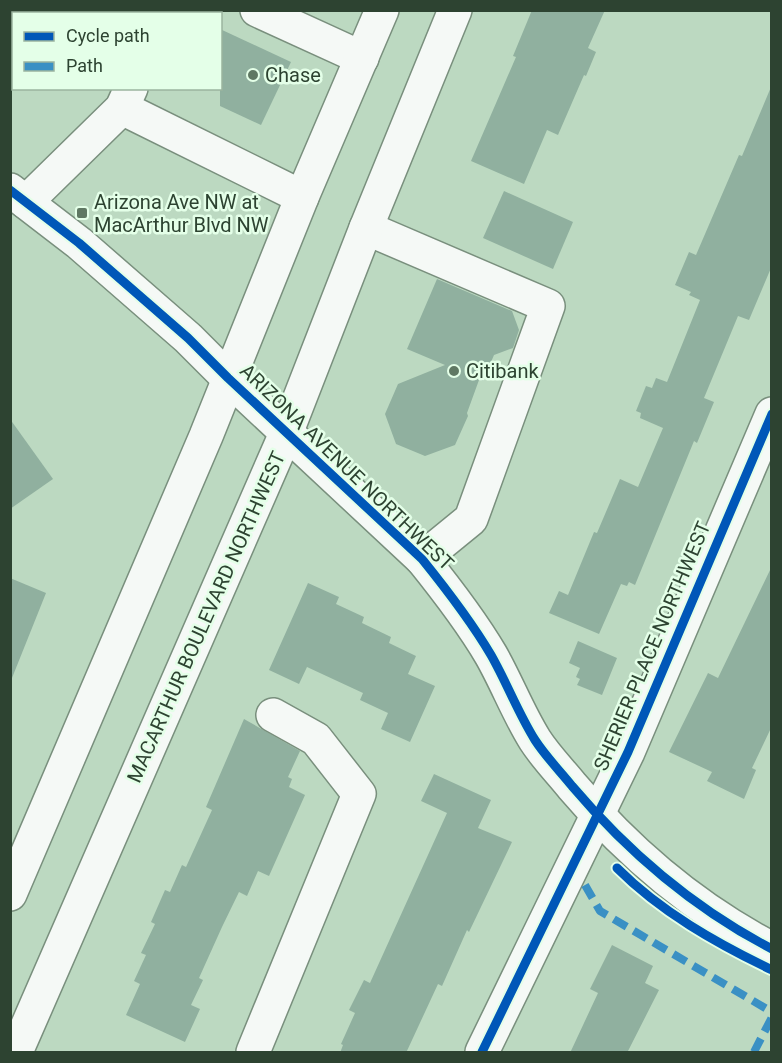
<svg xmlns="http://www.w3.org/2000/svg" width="782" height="1063" font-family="Roboto,sans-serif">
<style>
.building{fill:#90b09f}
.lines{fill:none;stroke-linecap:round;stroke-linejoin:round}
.minor-casing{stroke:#798f7d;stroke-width:36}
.major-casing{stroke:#798f7d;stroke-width:36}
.minor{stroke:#f5f9f6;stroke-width:33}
.major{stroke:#f5f9f6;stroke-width:33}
.quiet{stroke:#3a90c4;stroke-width:8;stroke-dasharray:15 8;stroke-linecap:butt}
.cycleway-casing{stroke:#e4ffe8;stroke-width:13}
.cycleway{stroke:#0057b8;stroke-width:9}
.poi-dot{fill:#5f7863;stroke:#e4ffe8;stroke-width:2}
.labels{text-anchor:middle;stroke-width:5;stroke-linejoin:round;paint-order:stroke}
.poi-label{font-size:20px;fill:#2d4331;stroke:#e4ffe8;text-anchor:start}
.street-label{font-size:20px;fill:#2d4331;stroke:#e4ffe8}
</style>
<rect width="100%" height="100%" fill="#bcd9c1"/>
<g class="building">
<path d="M532,10H605L588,48L596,52L586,76L584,75L558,135L547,130L524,184L471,161L516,57L513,56Z"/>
<path d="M220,29L291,62L261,125L220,106Z"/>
<path d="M771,87V268L749,320L738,316L704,398L714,402L697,443L694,441L635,585L629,582L627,586L621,584L599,634L549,613L559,591L568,595L594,532L597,533L620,479L638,487L663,428L640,418L641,413L636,411L646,386L652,388L656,378L667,382L700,300L689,295L691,292L675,285L689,252L696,255L739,155L742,156Z"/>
<path d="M504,191L573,222L553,269L483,238Z"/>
<path d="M437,279L512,311L519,330L513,348L494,355L483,381L479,380L467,413L468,416L455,445L425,456L396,444L385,414L398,384L445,365L407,349Z"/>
<path d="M10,419L53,479L10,509Z"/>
<path d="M771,568V728L752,768L756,770L744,799L707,781L712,772L669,752L708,673L718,678Z"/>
<path d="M10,578L46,593L12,678L10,677Z"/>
<path d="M308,583L339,597L336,604L364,617L362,623L391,637L389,643L416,656L408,674L435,686L410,742L381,729L388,713L360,700L363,693L307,667L299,684L269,670Z"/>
<path d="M578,641L617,658L602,695L577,685L580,679L576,677L580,668L569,663Z"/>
<path d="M244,719L300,751L288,777L292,779L289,787L305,795L269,876L258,871L247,896L239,892L222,927L199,978L203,980L191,1005L200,1009L185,1042L126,1015L140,984L134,981L146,955L141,953L155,924L151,922L165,890L170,892L182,865L186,867L212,810L206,807Z"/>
<path d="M434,774L491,800L478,828L512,842L469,932L467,930L442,986L438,984L406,1053H340L343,1045L341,1044L355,1013L349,1010L364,980L370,983L447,813L421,801Z"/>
<path d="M612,945L653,966L645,983L659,990L627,1053H570L598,993L590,989Z"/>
</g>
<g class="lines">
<g class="minor-casing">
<g id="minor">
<path d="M257,10L362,58"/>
<path d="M166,14L168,10"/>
<path d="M122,108L302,197"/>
<path d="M26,202L122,108L131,88"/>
<path d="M366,228L548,306L471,519L422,559"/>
<path d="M253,1052L359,794L316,739L273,715"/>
<path d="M482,1052L628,752L772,414"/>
</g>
</g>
<g class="major-casing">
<g id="major">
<path d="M10,190L79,243L188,338L228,378L422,559C447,590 471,621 491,655C507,683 518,713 535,740C546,757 560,771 572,786C628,852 695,909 772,949"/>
<path d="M10,894L206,436L302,197L382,10"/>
<path d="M16,1052L287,431L366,228L455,10"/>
</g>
</g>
<use href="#minor" class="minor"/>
<use href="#major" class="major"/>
<g class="quiet">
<path d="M585,885L600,911L772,1012"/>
<path d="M754,1052L772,1017"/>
</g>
<g class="cycleway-casing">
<g id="cycleway">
<path d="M10,190L79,243L188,338L228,378L422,559C447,590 471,621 491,655C507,683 518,713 535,740C546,757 560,771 572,786C628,852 695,909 772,949"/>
<path d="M617,868C661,912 716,943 772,970"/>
<path d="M482,1052L628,752L772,414"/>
</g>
</g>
<use href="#cycleway" class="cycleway"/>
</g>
<g class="poi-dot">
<circle cx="253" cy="75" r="6"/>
<rect x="76" y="207" width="12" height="12" rx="3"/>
<circle cx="454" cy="371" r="6"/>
</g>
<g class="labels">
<g class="poi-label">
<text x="265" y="82">Chase</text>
<text x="94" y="209">Arizona Ave NW at<tspan x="94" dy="23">MacArthur Blvd NW</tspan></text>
<text x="466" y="378">Citibank</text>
</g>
<g class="street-label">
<text transform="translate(347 467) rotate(44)" y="7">ARIZONA AVENUE NORTHWEST</text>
<text transform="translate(206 617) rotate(-66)" y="7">MACARTHUR BOULEVARD NORTHWEST</text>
<text transform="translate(652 646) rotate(-67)" y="7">SHERIER PLACE NORTHWEST</text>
</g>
</g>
<rect width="782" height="1063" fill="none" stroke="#2d4331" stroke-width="24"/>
<rect x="12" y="12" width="210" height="78" fill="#e4ffe8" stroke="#9bb49f" stroke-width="1.5"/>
<rect x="24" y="32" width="30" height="9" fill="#0057b8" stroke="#9bb49f" stroke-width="1.5"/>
<text x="66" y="42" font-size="18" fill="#2d4331">Cycle path</text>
<rect x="24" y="62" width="30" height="9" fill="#3a90c4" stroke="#9bb49f" stroke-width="1.5"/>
<text x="66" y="72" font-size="18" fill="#2d4331">Path</text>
</svg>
